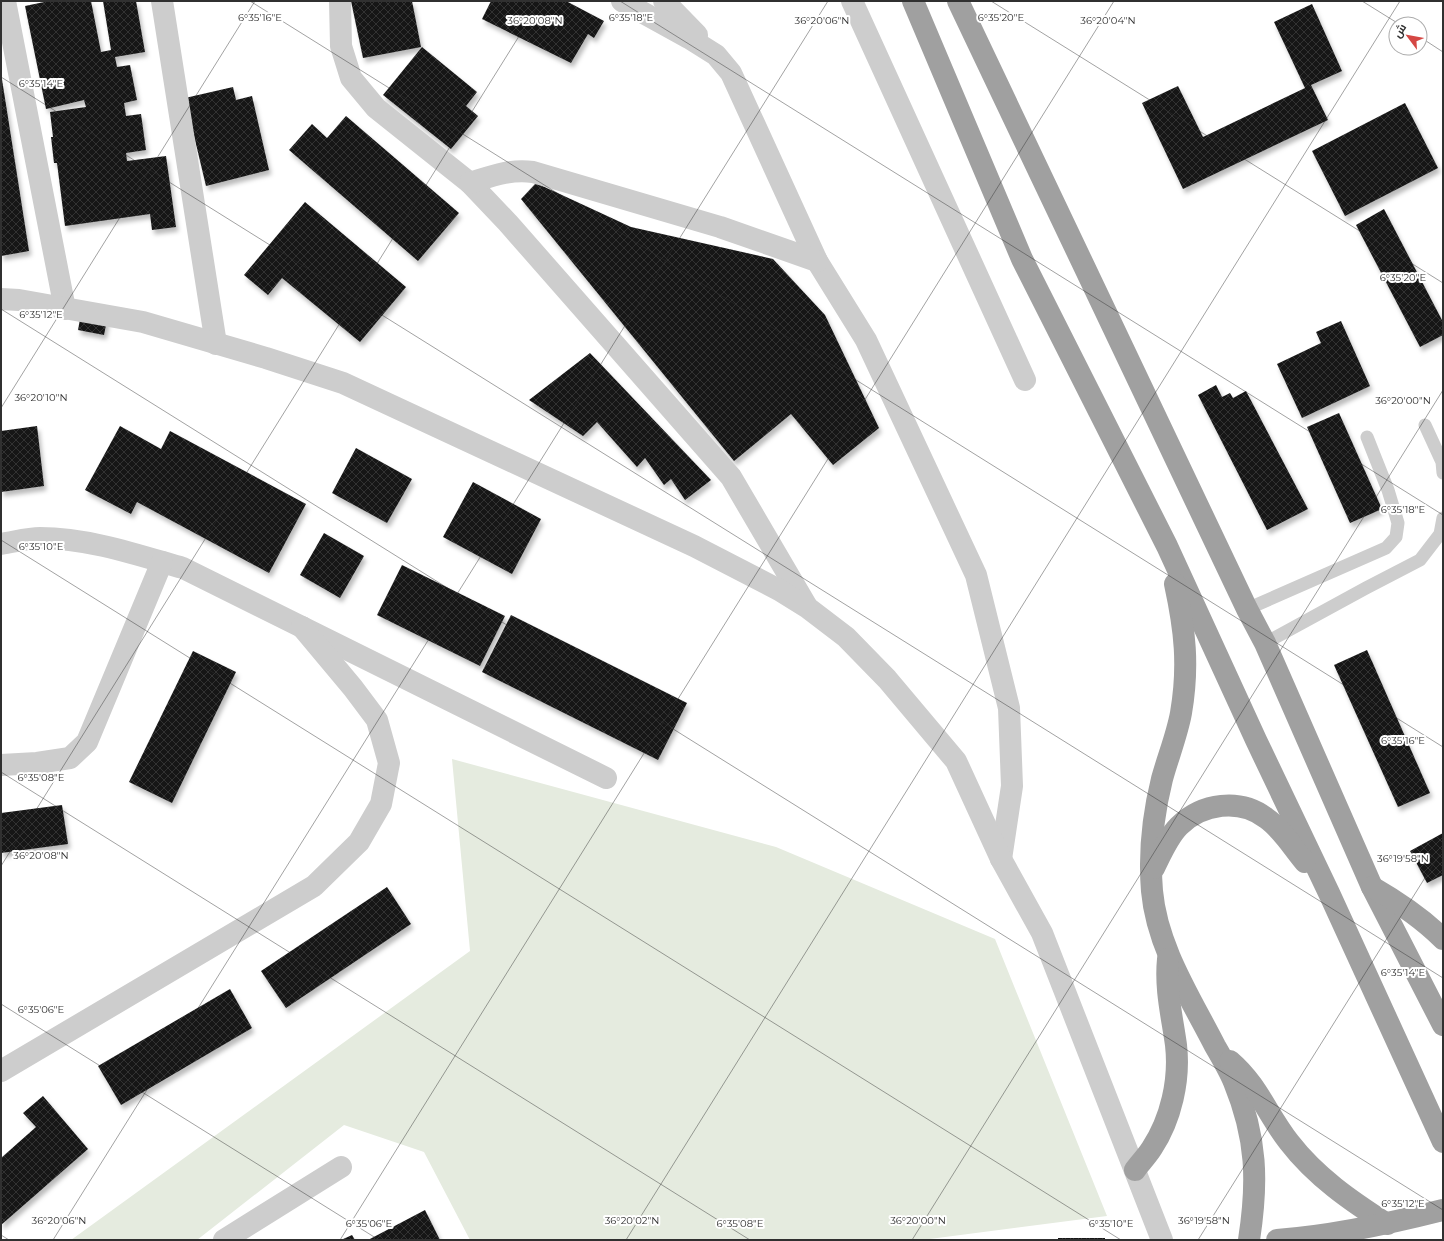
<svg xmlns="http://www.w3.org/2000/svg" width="1444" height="1241" font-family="Montserrat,Cairo,sans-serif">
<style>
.grass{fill:#e5ebdf}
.building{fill:url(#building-cross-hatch);filter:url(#shadow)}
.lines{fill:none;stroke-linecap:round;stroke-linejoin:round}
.service{stroke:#cdcdcd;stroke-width:13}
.minor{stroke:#cdcdcd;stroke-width:22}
.trunk{stroke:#a0a0a0;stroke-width:22}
.ticks{fill:none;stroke:#303030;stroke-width:1;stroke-opacity:0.45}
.ticks-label{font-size:10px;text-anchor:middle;fill:#303030;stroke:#fff;stroke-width:4;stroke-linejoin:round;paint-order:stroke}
</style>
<defs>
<pattern id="building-cross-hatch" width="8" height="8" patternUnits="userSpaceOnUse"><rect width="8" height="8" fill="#171717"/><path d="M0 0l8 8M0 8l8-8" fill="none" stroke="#303030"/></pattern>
<filter id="shadow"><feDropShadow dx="2.5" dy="4.5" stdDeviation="2" flood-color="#0004"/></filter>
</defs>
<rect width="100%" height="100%" fill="#fff"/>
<path class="grass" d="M452,759L776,847L995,939L1107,1216L922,1240H470L424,1152L344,1125L197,1240H71L470,951Z"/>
<g class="building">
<path d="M49,1H91L101,52L111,50L103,1H136L145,52L115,57L117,67L130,65L137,100L124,103L126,116L141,114L146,150L126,153L127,161L166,156L176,227L152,230L150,214L65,226L57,163H54L51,137H53L50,112L86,107L84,100L46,109L25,6Z"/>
<path d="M351,1H412L421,47L363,58Z"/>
<path d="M491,1H566L604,21L594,38L588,34L571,63L482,19Z"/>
<path d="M1312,4L1342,71L1311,85L1328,120L1183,189L1142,103L1178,86L1203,137L1305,88L1274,22Z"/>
<path d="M422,47L477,92L466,106L478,116L451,149L383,95Z"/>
<path d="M1,73L29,251L1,256Z"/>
<path d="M233,87L236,100L252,96L269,170L206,186L185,98Z"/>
<path d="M1405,103L1438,168L1345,216L1312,151Z"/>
<path d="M346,116L459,213L418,261L289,150L312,124L327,138Z"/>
<path d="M536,183L631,227L773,259L825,315L879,428L833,465L791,414L734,461L521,199Z"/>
<path d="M305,202L406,287L360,342L282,278L268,295L244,275Z"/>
<path d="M1384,209L1443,322V335L1420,347L1356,225Z"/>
<path d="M81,314L107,320L104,335L78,330Z"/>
<path d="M1341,321L1370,386L1302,418L1277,364L1321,343L1316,332Z"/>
<path d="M590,353L711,480L685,500L671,479L664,485L645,458L637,467L597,422L583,436L529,400Z"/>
<path d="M1216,385L1222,397L1230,393L1233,398L1246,391L1308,509L1267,530L1198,395Z"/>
<path d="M1339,413L1382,509L1350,523L1307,427Z"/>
<path d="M37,426L44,486L1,492V431Z"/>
<path d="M120,426L161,449L170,431L306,504L269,573L137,502L131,514L85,490Z"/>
<path d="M356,448L412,479L387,523L332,493Z"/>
<path d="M473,482L541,519L512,574L443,537Z"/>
<path d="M324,533L364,556L340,598L300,575Z"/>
<path d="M402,565L505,616L480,666L377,615Z"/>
<path d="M511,615L687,703L658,760L482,672Z"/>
<path d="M1367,650L1430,793L1398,807L1334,665Z"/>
<path d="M193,651L236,672L172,803L129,782Z"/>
<path d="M62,805L68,844L1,853V813Z"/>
<path d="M1443,833V875L1427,883L1410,851Z"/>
<path d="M387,887L411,924L286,1008L261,971Z"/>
<path d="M230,989L252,1028L121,1105L98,1066Z"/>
<path d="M43,1096L88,1149L1,1225V1158L36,1127L23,1113Z"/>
<path d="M425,1210L440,1240H368Z"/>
<path d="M352,1235L355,1240H341Z"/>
<rect x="1058" y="1238" width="47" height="2"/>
</g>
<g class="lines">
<g class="service">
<path d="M1425,425L1442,462L1443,473"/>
<path d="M1247,609L1386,548L1396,537L1398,523L1388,490L1367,437"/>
<path d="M1265,643L1366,588L1420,560L1440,534L1443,518"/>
</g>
<g class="minor">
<path d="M5,1L65,309"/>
<path d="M162,1L216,344"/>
<path d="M340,1L341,46L351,78L376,108L470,183L508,223L731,477L806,605"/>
<path d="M622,1L689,38L716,55L731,73L817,261L866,340L976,575L1009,708L1012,786L1001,859"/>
<path d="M664,1L697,35"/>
<path d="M852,1L1025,380"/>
<path d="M470,183C492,176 509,169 533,172L720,227L817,261"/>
<path d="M1,299L19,300L143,322L266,358L343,383L694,546L779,590L808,608L846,637L887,679L956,761L1001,859L1042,933L1162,1240"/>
<path d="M1,544C14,542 28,538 40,538C88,538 138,555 183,568L606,778"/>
<path d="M1,765L37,763L70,758L87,742L162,562"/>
<path d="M1,1071L314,886L359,842L381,804L389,763L377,720L353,688L302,627"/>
<path d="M224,1240L341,1167"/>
</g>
<g class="trunk">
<path d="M913,1L1022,259L1167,546L1256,740L1329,893L1443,1142"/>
<path d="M958,1L1247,609L1265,643L1372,887L1443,1025"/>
<path d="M1175,584C1185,630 1189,666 1181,713C1177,735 1168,757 1162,779C1153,815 1149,854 1152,891C1157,947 1190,997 1215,1046C1222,1058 1229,1070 1234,1082C1257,1138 1258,1182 1249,1240"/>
<path d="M1154,868C1161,854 1168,837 1179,826C1202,803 1240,798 1266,818C1282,829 1293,848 1305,862"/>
<path d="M1372,887C1398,902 1422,918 1443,939"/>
<path d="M1230,1061C1258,1085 1267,1114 1289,1142C1316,1177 1351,1201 1387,1224"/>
<path d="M1135,1170C1140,1163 1147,1156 1152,1148C1171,1119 1180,1080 1176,1045C1172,1016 1165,989 1168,959"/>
<path d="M1277,1240C1333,1236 1388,1224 1443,1210"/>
</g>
</g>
<path class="ticks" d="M250,1L1443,747M620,1L1443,515M991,1L1443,283M1362,1L1399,24M1420,37L1443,52M1,77L1443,978M1,309L1443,1210M1,408L255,1M1,540L1121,1240M1,772L750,1240M1,866L541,1M1,1004L379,1240M1,1235L9,1240M53,1240L828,1M340,1240L1114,1M626,1240L1400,1M912,1240L1443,390M1198,1240L1443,849"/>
<g class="ticks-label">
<text x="260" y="21">6°35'16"E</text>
<text x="631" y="21">6°35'18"E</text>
<text x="1001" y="21">6°35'20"E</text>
<text x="535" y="24">36°20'08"N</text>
<text x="822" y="24">36°20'06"N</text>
<text x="1108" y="24">36°20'04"N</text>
<text x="41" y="87">6°35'14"E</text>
<text x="1403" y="281">6°35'20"E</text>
<text x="41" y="318">6°35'12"E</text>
<text x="41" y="401">36°20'10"N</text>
<text x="1403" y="404">36°20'00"N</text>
<text x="1403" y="513">6°35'18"E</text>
<text x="41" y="550">6°35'10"E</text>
<text x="1403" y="744">6°35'16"E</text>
<text x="41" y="781">6°35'08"E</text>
<text x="41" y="859">36°20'08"N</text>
<text x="1403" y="862">36°19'58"N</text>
<text x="1403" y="976">6°35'14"E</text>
<text x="41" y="1013">6°35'06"E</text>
<text x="1403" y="1207">6°35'12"E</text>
<text x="59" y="1224">36°20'06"N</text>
<text x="632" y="1224">36°20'02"N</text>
<text x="918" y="1224">36°20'00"N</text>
<text x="1204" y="1224">36°19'58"N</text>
<text x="369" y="1227">6°35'06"E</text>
<text x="740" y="1227">6°35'08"E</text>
<text x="1111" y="1227">6°35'10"E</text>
</g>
<rect width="1444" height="1241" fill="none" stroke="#303030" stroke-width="4"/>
<g transform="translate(1408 36) rotate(302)"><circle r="19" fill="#ffffff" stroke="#acacac"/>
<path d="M0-3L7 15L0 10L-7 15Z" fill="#d54744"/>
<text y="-6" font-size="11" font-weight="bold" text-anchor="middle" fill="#303030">ش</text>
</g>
</svg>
